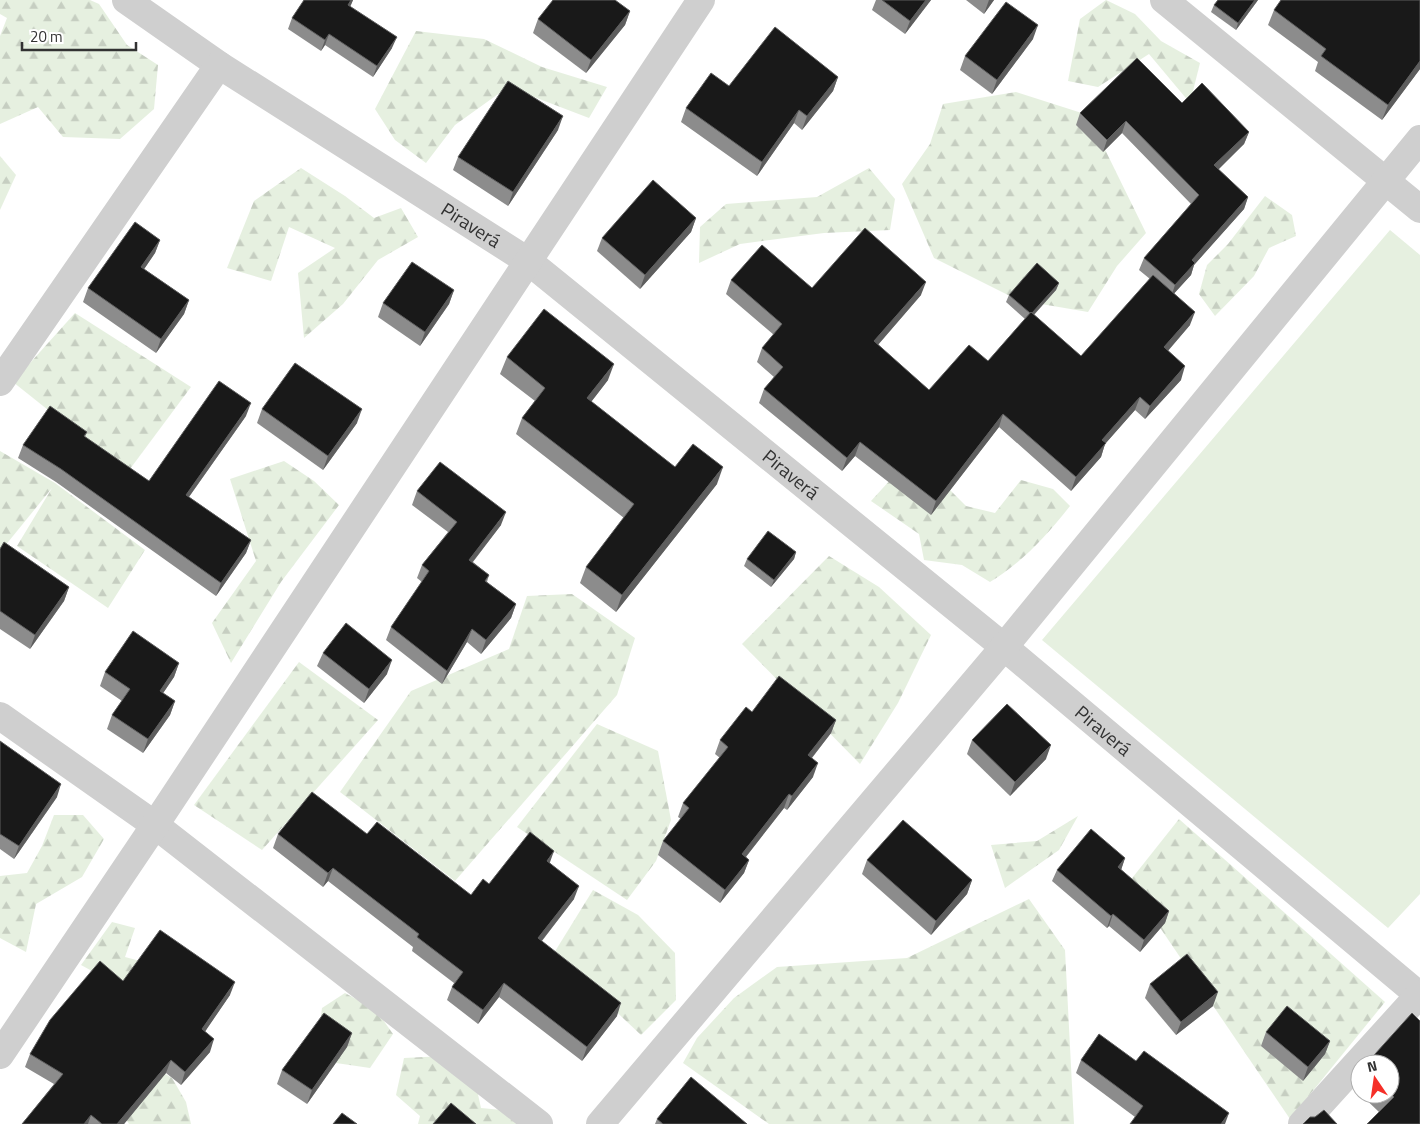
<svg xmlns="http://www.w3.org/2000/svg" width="1420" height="1124" font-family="'Titillium Web',sans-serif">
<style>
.forest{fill:url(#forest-firs)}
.garden{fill:#e6f0e0}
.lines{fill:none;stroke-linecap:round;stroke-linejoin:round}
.minor{stroke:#cfcfcf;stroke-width:28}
.wall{fill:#8c8c8c}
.shaded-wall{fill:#5e5e5e}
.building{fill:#191919;stroke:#5e5e5e}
.labels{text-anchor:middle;stroke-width:5;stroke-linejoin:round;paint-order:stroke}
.street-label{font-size:19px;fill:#323232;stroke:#fff}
</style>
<defs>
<pattern id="forest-firs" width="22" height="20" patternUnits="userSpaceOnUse" patternTransform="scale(1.25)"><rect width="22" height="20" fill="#e6f0e0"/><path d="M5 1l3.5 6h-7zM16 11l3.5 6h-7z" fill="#c6cec1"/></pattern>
</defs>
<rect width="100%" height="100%" fill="#fff"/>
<g class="forest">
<path d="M0,0H90L99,4L127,45L158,65L154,109L120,139L63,137L38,107L0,124V36L7,18L0,14Z"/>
<path d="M1106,0L1135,14L1161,41L1200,63L1190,103L1149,54L1098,87L1068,81L1080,19Z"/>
<path d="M416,31L484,39L542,67L607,87L589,118L508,87L455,125L426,163L395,140L375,109Z"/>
<path d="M1016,92L1088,115L1146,233L1117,266L1088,312L1018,300L934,258L902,184L930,144L943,104Z"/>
<path d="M0,156L16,175L0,210Z"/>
<path d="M301,168L345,196L374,218L401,208L418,237L378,260L343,304L304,338L298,273L335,248L289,227L271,281L227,268L254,201Z"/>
<path d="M869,168L895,199L890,230L824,233L740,244L699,263L700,227L726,204L817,197Z"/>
<path d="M1265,196L1292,215L1296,236L1269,248L1254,276L1215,316L1199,294L1207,265L1228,244Z"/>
<path d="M75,313L191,387L127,473L13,382Z"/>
<path d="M0,451L55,483L145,550L108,608L17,546L52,488L0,552Z"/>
<path d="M914,454L966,506L995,513L1021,480L1053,489L1070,506C1046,536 1023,562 990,582L962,565L924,560L919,534L871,501Z"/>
<path d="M284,461L314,481L339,505L281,582L231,663L212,623L256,561L230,479Z"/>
<path d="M829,556L879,587L931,635L898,703L860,764L742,644Z"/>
<path d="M572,594L635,638L617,695L455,881L340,792L411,691L509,649L527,596Z"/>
<path d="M299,662L378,720L262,850L194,805Z"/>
<path d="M597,724L658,751L671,820L656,861L627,900L517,827Z"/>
<path d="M54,815H83L104,839L82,877L36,904L26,952L0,938V876L27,873L42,846Z"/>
<path d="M1078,816L1059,850L1005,888L991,845L1037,841Z"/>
<path d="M1179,819L1385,1002L1290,1119L1129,882Z"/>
<path d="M593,890L638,915L675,953L676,1000L641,1035L554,953Z"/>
<path d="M1029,899L1065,950L1074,1124H769L683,1063L697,1038L734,998L777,967L907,958Z"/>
<path d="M112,922L135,928L125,957L163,967L193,986L114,983L81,965Z"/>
<path d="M345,993L376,1010L393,1034L370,1068L336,1063L318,1040L322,1008Z"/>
<path d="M445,1056L477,1090L481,1108L502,1110L521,1124H418L420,1116L396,1095L404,1058Z"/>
<path d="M147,1063L172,1078L186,1102L191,1124H129L117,1106Z"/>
</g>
<path class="garden" d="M1390,230L1420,255V894L1388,928L1042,640Z"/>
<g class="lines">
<g class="minor">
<path id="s1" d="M126,0L219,65L528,261L1004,647L1420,996"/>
<path d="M1164,0L1420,209"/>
<path d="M0,382L219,65"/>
<path d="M0,716L155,825L539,1124"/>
<path d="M0,1055L155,825L701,0"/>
<path d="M600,1124L1004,647L1420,139"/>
<path d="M1302,1124L1420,994"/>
</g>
</g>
<g class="wall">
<path d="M304,0H353L350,6L392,48L373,77L325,45L321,51L288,29L292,18Z"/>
<path d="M876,0H931L905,34L872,10Z"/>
<path d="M966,0H994L984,14Z"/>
<path d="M1258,0L1236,30L1211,12L1214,5Z"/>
<path d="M1420,0V69L1382,120L1315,71L1318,62L1268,25L1274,10Z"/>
<path d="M630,11L625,25L586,73L533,33L538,19Z"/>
<path d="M1033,39L992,94L960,70L965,56Z"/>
<path d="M838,77L833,91L802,130L794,123L757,176L681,122L686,108L729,86Z"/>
<path d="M1182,103L1249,132L1244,144L1218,169L1248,197L1244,209L1194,265L1191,275L1174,293L1190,325L1168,351L1181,380L1145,419L1135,410L1105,444L1101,457L1071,491L999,427L931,515L855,456L842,471L759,403L764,389L774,377L757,362L762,348L774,335L726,294L731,280L812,288L921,295L878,345L929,390L988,361L1025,319L1006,302L1009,295L1059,283L1056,290L1034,315L1081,356L1150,279L1139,270L1144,258L1191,204L1122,133L1103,152L1076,125L1080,113Z"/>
<path d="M558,130L508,206L453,170L458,157Z"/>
<path d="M696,218L691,232L640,289L597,251L602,238Z"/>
<path d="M160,240L155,253L144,269L189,300L184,314L156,353L83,302L88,288Z"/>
<path d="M454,290L449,304L420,346L378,317L383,303Z"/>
<path d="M507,357L608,380L591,402L675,467L717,484L616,612L580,583L586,567L624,518L516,434L522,418L535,401L500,374Z"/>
<path d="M262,409L357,423L323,470L257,423Z"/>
<path d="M246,416L189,497L251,540L246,553L216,596L56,482L18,458L23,445L87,432L85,437L149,481Z"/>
<path d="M417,491L501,525L473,562L489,575L487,582L516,604L511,618L481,654L467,642L442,684L386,640L391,627L422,582L417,578L422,565L448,532L412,505Z"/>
<path d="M0,549L69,587L64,601L30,649L0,629Z"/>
<path d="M796,552L794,559L771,587L744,566L747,559Z"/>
<path d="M323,653L387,674L364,703L317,666Z"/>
<path d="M179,663L174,677L163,693L175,701L170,715L143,753L107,729L112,715L122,701L100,686L105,672Z"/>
<path d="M752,712L836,720L831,733L812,758L813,777L787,810L784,808L746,857L749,860L744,873L720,903L658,855L663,841L681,819L678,817L683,803L720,758L715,754L720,740Z"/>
<path d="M972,740L1046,759L1010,796L967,754Z"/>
<path d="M0,741L57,797L14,859L0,849Z"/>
<path d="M278,834H367L471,895L489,884L550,863L574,899L542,941L617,1016L582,1061L499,997L478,1024L447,1000L452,987L454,983L412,951L413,947L328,881L323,887L273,848Z"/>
<path d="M1125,858L1121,870L1169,911L1165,923L1140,952L1109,926L1107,928L1052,881L1057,870Z"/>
<path d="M867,860L972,880L967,894L931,935L862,874Z"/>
<path d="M123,981L230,995L205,1031L210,1052L181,1085L166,1073L124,1124H22L54,1084L25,1067L30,1054Z"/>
<path d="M1150,984L1213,1006L1176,1035L1145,998Z"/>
<path d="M1266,1032L1330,1041L1325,1054L1303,1081L1261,1046Z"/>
<path d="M352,1033L347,1047L307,1104L277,1084L282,1070Z"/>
<path d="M1081,1060L1136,1061L1225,1124L1135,1117L1076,1073Z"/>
<path d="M1390,1064L1420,1124L1379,1112L1355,1089L1360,1075V1094H1390Z"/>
<path d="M657,1119L747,1124H655Z"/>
</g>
<g class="shaded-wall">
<path d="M351,0H353L351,5L344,16L348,5Z"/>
<path d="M926,0H931L905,34L910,21Z"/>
<path d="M989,0H994L984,14Z"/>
<path d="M1255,0H1258L1236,30L1238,23Z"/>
<path d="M630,11L625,25L586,73L591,60Z"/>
<path d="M1038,25L1033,39L992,94L997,80Z"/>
<path d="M329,34L325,45L321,51L325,40Z"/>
<path d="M397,37L392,48L373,77L377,66Z"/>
<path d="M1420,61V69L1382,120L1388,105Z"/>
<path d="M838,77L833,91L802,130L807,116Z"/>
<path d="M799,110L794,123L757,176L762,162Z"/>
<path d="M563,116L558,130L508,206L513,192Z"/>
<path d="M1126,121L1122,133L1103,152L1107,140Z"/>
<path d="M1249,132L1244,144L1210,178L1214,165Z"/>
<path d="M1248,197L1244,209L1194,265L1191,275L1171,297L1175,285L1192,260Z"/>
<path d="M696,218L691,232L640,289L645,275Z"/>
<path d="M160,240L155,253L136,281L141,267Z"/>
<path d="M926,282L921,295L869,355L874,341Z"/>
<path d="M1059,283L1056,290L1028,321L1031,314Z"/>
<path d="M454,290L449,304L420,346L425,332Z"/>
<path d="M189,300L184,314L156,353L161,339Z"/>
<path d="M1195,312L1190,325L1159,361L1164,347Z"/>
<path d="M614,364L608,380L581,415L587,398Z"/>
<path d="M1185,366L1181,380L1145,419L1150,406Z"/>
<path d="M1140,397L1135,410L1105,444L1101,457L1071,491L1076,477L1102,440Z"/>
<path d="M251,403L246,416L181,508L186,495Z"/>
<path d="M362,409L357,423L323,470L328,456Z"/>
<path d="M1003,414L999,427L931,515L936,501Z"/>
<path d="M860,442L855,456L842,471L847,458Z"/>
<path d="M723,467L717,484L616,612L622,595Z"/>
<path d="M506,512L501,525L464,573L469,560Z"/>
<path d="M251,540L246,553L216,596L221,583Z"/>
<path d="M796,552L794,559L771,587L774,580Z"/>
<path d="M69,587L64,601L30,649L35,635Z"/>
<path d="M516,604L511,618L481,654L486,640Z"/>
<path d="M472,629L467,642L442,684L447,671Z"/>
<path d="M392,660L387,674L364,703L369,689Z"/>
<path d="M179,663L174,677L155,705L160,691Z"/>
<path d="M175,701L170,715L143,753L148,739Z"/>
<path d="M836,720L831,733L803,769L808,755Z"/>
<path d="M1051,745L1046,759L1010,796L1015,782Z"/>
<path d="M818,763L813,777L787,810L792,796Z"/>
<path d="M61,784L57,797L14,859L19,846Z"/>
<path d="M789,794L784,808L737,868L742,854Z"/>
<path d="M554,851L549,865L547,861Z"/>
<path d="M1125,858L1121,870L1118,867Z"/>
<path d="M749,860L744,873L720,903L725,890Z"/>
<path d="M333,868L328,881L323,887L328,873Z"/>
<path d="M972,880L967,894L931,935L936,921Z"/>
<path d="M579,886L574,899L533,952L538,938Z"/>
<path d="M1169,911L1165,923L1140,952L1144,940Z"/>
<path d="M1113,914L1109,926L1107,928L1111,916Z"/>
<path d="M235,982L230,995L198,1042L202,1029Z"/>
<path d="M504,983L499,997L478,1024L483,1010Z"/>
<path d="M1218,992L1213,1006L1176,1035L1181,1022Z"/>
<path d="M621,1003L617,1016L582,1061L587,1047Z"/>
<path d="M352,1033L347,1047L307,1104L312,1090Z"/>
<path d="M214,1039L210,1052L181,1085L185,1072Z"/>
<path d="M1330,1041L1325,1054L1303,1081L1308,1067Z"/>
<path d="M171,1060L166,1073L124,1124H117Z"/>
<path d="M1229,1113L1225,1124H1221Z"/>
<path d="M91,1115L88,1124H84Z"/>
</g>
<g class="building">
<path d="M304,0H351L348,5L397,37L377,66L329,34L325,40L292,18Z"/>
<path d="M553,0H615L630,11L591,60L538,19Z"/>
<path d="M882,0H926L910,21Z"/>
<path d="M1218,0H1255L1238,23L1214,5Z"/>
<path d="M1281,0H1420V61L1388,105L1321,56L1326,49L1274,10Z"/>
<path d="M1006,2L1038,25L997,80L965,56Z"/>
<path d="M775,27L838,77L807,116L799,110L762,162L686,108L711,73L729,86Z"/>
<path d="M1137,58L1182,103L1202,83L1249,132L1214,165L1248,197L1192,260L1195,263L1175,285L1144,258L1199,195L1126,121L1107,140L1080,113Z"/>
<path d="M508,81L563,116L513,192L458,157Z"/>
<path d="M653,180L696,218L645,275L602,238Z"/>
<path d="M135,222L160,240L141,267L189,300L161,339L88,288Z"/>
<path d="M865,228L926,282L874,341L929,390L969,345L988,361L1031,312L1081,356L1153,275L1195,312L1164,347L1185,366L1150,406L1140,397L1102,440L1106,443L1076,477L1003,414L936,501L860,442L847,458L764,389L783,367L762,348L782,324L731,280L762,245L812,288Z"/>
<path d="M412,262L454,290L425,332L383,303Z"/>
<path d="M1037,263L1059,283L1032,313L1031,312L1030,313L1009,295Z"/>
<path d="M544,309L614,364L587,398L675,467L693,444L723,467L622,595L586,567L634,504L522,418L545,388L507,357Z"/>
<path d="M295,363L362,409L328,456L262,409Z"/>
<path d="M219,381L251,403L186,495L251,540L221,583L61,469L23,445L50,406L87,432L84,436L149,481Z"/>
<path d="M440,462L506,512L469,560L489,575L485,581L516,604L486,640L472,629L447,671L391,627L429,571L422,565L457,522L417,491Z"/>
<path d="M768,531L796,552L774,580L747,559Z"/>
<path d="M4,542L69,587L35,635L0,611V549Z"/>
<path d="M346,623L392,660L369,689L323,653Z"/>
<path d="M133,631L179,663L160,691L175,701L148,739L112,715L130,689L105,672Z"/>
<path d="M779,676L836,720L808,755L818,763L792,796L789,794L742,854L749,860L725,890L663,841L689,808L683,803L728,747L720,740L746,707L752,712Z"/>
<path d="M1007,704L1051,745L1015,782L972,740Z"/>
<path d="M0,741L61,784L19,846L0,834Z"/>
<path d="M312,792L367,834L377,822L471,895L483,879L489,884L530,832L554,851L547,861L579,886L538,938L621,1003L587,1047L504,983L483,1010L452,987L463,972L417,937L419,934L333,868L328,873L278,834Z"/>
<path d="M903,820L972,880L936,921L867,860Z"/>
<path d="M1091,829L1125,858L1118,867L1169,911L1144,940L1113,914L1111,916L1057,870Z"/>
<path d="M160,930L235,982L202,1029L214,1039L185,1072L171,1060L117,1124H102L91,1115L84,1124H22L63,1074L30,1054L50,1020L100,961L123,981Z"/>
<path d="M1187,954L1218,992L1181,1022L1150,984Z"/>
<path d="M1287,1006L1330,1041L1308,1067L1266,1032Z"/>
<path d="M324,1013L352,1033L312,1090L282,1070Z"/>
<path d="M1412,1013L1420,1021V1124H1367L1394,1097L1390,1093V1064H1366Z"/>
<path d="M1099,1034L1136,1061L1144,1051L1229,1113L1221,1124H1130L1143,1106L1081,1060Z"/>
<path d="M691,1077L747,1124H663L657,1119Z"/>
<path d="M451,1103L476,1124H433Z"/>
<path d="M1324,1110L1337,1124H1303L1310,1117H1315Z"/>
<path d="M342,1113L357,1124H333Z"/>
</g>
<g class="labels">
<g class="street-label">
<text dy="7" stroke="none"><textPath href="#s1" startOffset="412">Piraverá</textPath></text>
<text dy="7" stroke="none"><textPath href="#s1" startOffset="818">Piraverá</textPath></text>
<text dy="7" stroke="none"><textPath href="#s1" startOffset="1222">Piraverá</textPath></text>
</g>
</g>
<g transform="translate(1375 1079) rotate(347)"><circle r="24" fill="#ffffff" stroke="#adadad"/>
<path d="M0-4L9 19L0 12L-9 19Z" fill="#f52f28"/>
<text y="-8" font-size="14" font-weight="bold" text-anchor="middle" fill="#323232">N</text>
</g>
<path d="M22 42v8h114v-8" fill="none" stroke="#323232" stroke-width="2.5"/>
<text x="30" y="42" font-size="15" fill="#323232" stroke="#ffffff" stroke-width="4" paint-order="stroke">20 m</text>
</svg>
